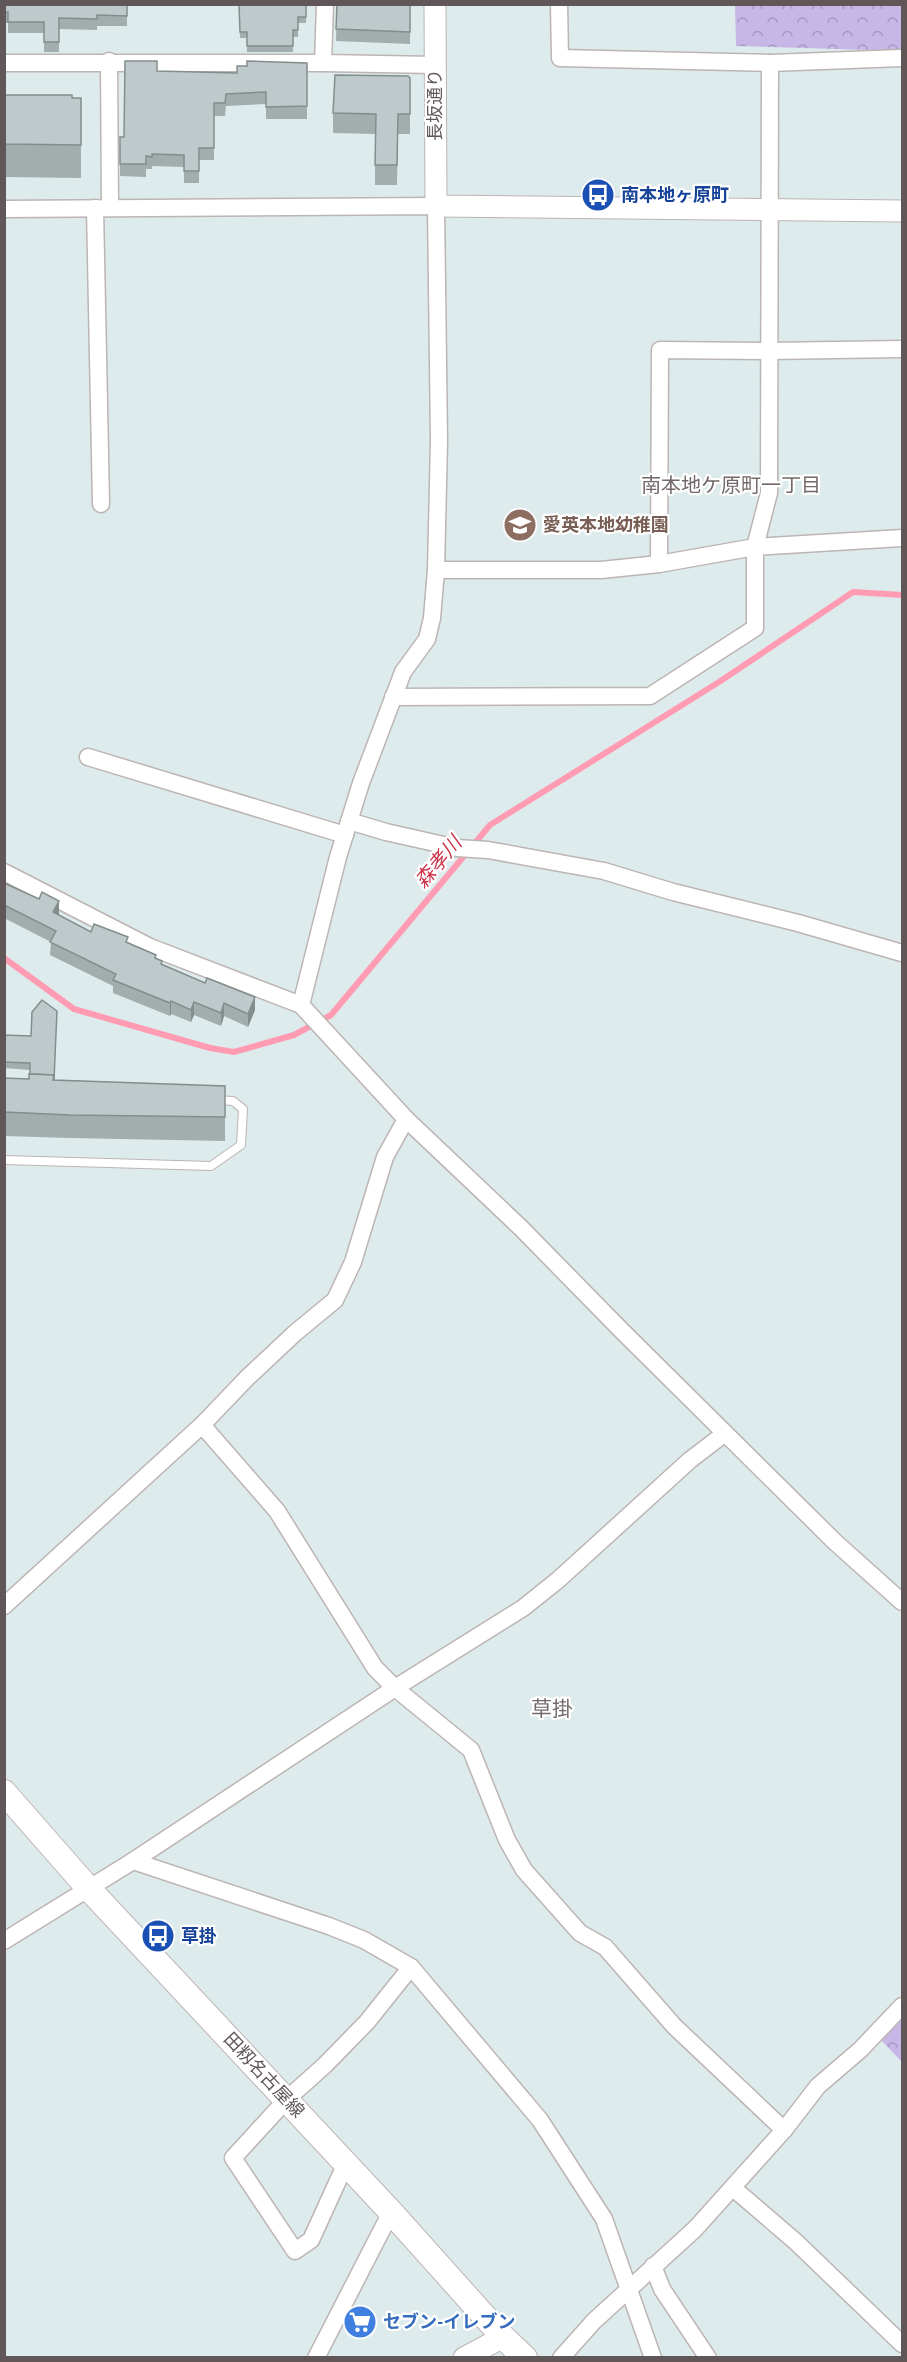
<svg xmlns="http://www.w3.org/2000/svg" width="907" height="2362" font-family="'PT Sans','Noto Sans JP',sans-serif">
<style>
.park{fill:url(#park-crowns)}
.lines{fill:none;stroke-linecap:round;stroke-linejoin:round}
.stream{stroke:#ff9bb2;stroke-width:6}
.service-casing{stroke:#bdb4b4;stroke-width:10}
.minor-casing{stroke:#bdb4b4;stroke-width:19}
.tertiary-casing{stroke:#bdb4b4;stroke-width:23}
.secondary-casing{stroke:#bfb4b5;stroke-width:26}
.service{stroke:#fff;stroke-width:8}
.minor{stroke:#fff;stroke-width:16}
.tertiary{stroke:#fff;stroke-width:21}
.secondary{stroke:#fff;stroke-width:24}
.wall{fill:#a3adae}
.shaded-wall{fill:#848d8d}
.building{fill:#bdc9ca;stroke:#848d8d;stroke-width:1.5}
.labels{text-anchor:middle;stroke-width:4.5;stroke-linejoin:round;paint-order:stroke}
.street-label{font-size:18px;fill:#615758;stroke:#fff}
.transit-label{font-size:18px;font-weight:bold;fill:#164399;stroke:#fff;text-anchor:start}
.education-label{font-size:18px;font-weight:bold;fill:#785e54;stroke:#fff;text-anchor:start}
.shop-label{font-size:18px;font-weight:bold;fill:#366cbe;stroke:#fff;text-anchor:start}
.neighbourhood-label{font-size:20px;fill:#73686a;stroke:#fff}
.water-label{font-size:20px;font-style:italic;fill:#cc344b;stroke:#fff}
.quarter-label{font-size:21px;fill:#73686a;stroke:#fff}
</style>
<defs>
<pattern id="park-crowns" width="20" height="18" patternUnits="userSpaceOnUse" patternTransform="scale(1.5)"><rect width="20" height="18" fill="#c7b7e7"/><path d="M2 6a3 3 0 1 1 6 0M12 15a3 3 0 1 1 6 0" fill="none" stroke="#a598be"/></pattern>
</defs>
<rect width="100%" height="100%" fill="#deebec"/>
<g class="park">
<path d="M735,5H902V51L736,46Z"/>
<path d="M902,2015V2062L880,2039Z"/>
</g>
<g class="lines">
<path class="stream" d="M4,958L74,1009L210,1048L234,1052L294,1035L331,1015L490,825L719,682L853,592L902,595"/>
<g class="service-casing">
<path id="service" d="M4,1160L211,1166L241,1145L243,1109L233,1101L216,1100"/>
</g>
<g class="minor-casing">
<g id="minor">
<path d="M325,4L323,63L435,65"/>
<path d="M109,61L110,208"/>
<path d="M4,63H323"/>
<path d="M770,63L902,58"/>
<path d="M95,208L101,504"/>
<path d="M4,209L436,206L439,441L436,570L432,618L427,639L403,672L361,783L338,857L301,1005L406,1119L521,1228L621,1330L835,1542L902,1602"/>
<path d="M659,564L660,350L769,351L902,349"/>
<path d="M436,570H601L659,564L755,547L902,538"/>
<path d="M393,697L650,696L755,628V547L769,493L770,63L560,58L559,4"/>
<path d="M88,757L345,835"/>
<path d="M349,821L386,832L457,848L488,850L604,871L673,892L798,923L902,953"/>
<path d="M4,872L150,947L301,1005"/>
<path d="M202,1425L277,1511L375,1668L395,1688L471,1750L507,1840L524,1870L580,1933L605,1947L674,2026L784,2130"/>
<path d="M4,1606L202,1425L247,1378L295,1333L335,1300L353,1262L385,1157L406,1119"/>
<path d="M133,1861L329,1926L364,1940L411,1967L540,2120L604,2219L653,2358"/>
<path d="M4,1941L133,1861L395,1688L523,1608L558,1580L690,1460L724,1434"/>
<path d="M346,2163L311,2240L295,2251L233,2158L287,2099L325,2065L367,2022L411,1967"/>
<path d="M733,2188L796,2242L902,2344"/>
<path d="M653,2266L662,2289L708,2358"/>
<path d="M316,2358L391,2212"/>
<path d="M561,2358L594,2321L695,2229L784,2130L818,2086L860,2050L902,2006"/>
</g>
</g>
<g class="tertiary-casing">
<g id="tertiary">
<path d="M435,4L436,206L902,211"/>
<path d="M464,2358L503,2337"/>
</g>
</g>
<g class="secondary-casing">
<path id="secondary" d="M4,1792L89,1889L391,2212L503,2337L525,2358"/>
</g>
<use href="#service" class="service"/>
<use href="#minor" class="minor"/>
<use href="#tertiary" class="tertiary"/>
<use href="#secondary" class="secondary"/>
</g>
<g class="wall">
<path d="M4,4H127V26H97V30L59,29V52H44V33H8V23H4Z"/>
<path d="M239,4H306V23H298V37H293V52H247V38H240Z"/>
<path d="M337,4H410V44L336,41Z"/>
<path d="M307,63V119H266V104L226,106L225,116H214V160H199V183H184V167L152,166V169H146V177L120,176V137H124L157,71L237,73Z"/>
<path d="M410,78V134H398L397,185H375V134L333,133V113Z"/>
<path d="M4,95L81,98V178L4,177Z"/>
<path d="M4,883L59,914L58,915L91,932L128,943L156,958L162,965L255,1010L248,1027L224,1016L221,1026L194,1015L191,1022L171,1014L170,1016L113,993V986L50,955L51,942L4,918Z"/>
<path d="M4,1035L54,1080L225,1086V1141L70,1138L4,1136V1078L29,1079L30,1070L4,1068Z"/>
</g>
<g class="shaded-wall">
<path d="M59,901V914L53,925V912Z"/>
<path d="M255,997V1010L248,1027V1014Z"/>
<path d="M171,1001V1014L170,1016V1003Z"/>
<path d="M194,1002V1015L191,1022V1010Z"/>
<path d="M224,1003V1016L221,1026V1013Z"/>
</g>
<g class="building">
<path d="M4,4H127V16L97,15V19L59,18V42H44V22H8V12H4Z"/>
<path d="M239,4H306V17H298V30H293V46H247V32H240Z"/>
<path d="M337,4H410V32L336,29Z"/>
<path d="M125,61H157V71L237,73V66H247V61L307,63V106L266,107V92L226,94L225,103H214V148H199V171H184V155L152,154V157L146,156V164H120V137H124Z"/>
<path d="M335,75L408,76L410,78V114H398L397,165H375L376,114L333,113Z"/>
<path d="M4,95H72V98H81V145L4,144Z"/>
<path d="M4,883L39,899L42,892L59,901L53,912L91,932L94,924L128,937L126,942L156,955L155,958L162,961L161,964L205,983L207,978L255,997L248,1014L224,1003L221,1013L194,1002L191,1010L171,1001L170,1003L113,980L116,974L50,942L56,931L4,905Z"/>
<path d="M42,1000L57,1011L54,1080V1075L30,1074V1063L4,1062V1035L31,1036L32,1012Z"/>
<path d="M29,1074L54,1075L53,1080L225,1086V1117L70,1115L4,1112V1078L29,1079Z"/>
</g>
<defs>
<g id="bus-disc" transform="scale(1.725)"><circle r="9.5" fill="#1a4fb4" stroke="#fff"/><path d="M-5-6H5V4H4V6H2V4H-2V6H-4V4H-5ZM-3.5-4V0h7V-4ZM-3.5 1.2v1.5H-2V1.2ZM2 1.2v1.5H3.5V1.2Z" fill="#fff"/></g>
<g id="school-disc" transform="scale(1.725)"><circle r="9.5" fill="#8d6e63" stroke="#fff"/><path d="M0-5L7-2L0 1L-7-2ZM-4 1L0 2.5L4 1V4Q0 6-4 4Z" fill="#fff"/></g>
<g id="supermarket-disc" transform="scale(1.725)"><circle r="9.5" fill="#3f7fe0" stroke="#fff"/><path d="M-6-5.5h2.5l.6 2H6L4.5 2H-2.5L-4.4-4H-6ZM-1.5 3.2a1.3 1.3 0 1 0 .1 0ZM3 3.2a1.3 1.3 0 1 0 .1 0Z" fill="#fff"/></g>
</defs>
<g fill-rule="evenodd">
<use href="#bus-disc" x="598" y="195"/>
<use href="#school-disc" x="520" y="525"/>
<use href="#bus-disc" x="158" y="1936"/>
<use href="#supermarket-disc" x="360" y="2322"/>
</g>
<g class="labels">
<g class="street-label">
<text transform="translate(435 105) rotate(-90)" y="6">長坂通り</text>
<text transform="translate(264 2075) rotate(47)" y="6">田籾名古屋線</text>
</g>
<g class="transit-label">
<text x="621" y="201">南本地ヶ原町</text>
<text x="181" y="1942">草掛</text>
</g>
<g class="education-label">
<text x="543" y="531">愛英本地幼稚園</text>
</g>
<g class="shop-label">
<text x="383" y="2328">セブン-イレブン</text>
</g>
<g class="neighbourhood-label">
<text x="731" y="492">南本地ケ原町一丁目</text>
</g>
<g class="water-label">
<text transform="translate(438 862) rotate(-50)" y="7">森孝川</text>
</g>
<g class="quarter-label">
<text x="552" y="1716">草掛</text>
</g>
</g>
<rect width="907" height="2362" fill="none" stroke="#615758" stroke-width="12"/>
</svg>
